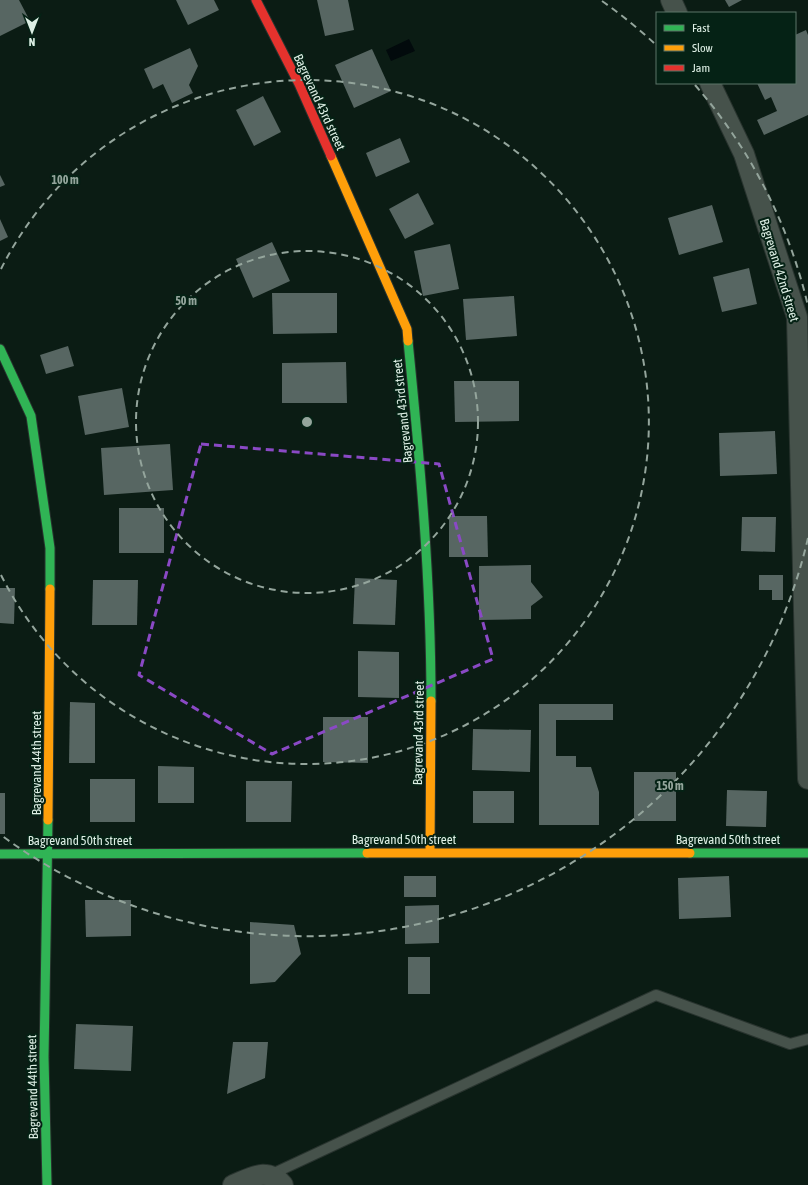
<svg xmlns="http://www.w3.org/2000/svg" width="808" height="1185" font-family="'Asap Condensed',sans-serif">
<style>
.water{fill:#020a0c}
.building{fill:#576662}
.lines{fill:none;stroke-linecap:round;stroke-linejoin:round}
.lane-casing{stroke:#29342f;stroke-width:12}
.street-casing{stroke:#29342f;stroke-width:22}
.fast-casing{stroke:#29342f;stroke-width:11}
.slow-casing{stroke:#29342f;stroke-width:11}
.jam-casing{stroke:#29342f;stroke-width:11}
.lane{stroke:#46524b;stroke-width:10}
.street{stroke:#46524b;stroke-width:20}
.fast{stroke:#30b455;stroke-width:9}
.slow{stroke:#ff9f0a;stroke-width:9}
.jam{stroke:#e5322d;stroke-width:9}
.marked{fill:none;stroke:#8a49c5;stroke-width:3;stroke-dasharray:8 5;stroke-linejoin:round}
.ring{fill:none;stroke:#94a59c;stroke-width:2;stroke-dasharray:7 5}
.labels{text-anchor:middle;stroke-width:4;stroke-linejoin:round;paint-order:stroke}
.street-label{font-size:13px;fill:#deefe5;stroke:#052215}
.centre{fill:#94a59c;stroke:#052215;stroke-width:2}
.ring-label{font-size:12px;text-anchor:middle;font-weight:bold;fill:#94a59c;stroke:#052215;stroke-width:4;stroke-linejoin:round;paint-order:stroke}
</style>
<rect width="100%" height="100%" fill="#0b1c14"/>
<path class="water" d="M409,39L415,51L391,61L386,50Z"/>
<g class="building">
<path d="M0,0H19L30,21L0,36Z"/>
<path d="M176,0H214L219,10L188,25Z"/>
<path d="M317,0H348L354,30L325,36Z"/>
<path d="M725,0H742L729,7Z"/>
<path d="M806,30L808,35V115L764,135L757,120L777,111L771,97L765,100L757,83H795V35Z"/>
<path d="M190,48L198,66L189,85L193,93L172,103L163,84L153,89L144,69Z"/>
<path d="M372,49L391,91L354,108L335,65Z"/>
<path d="M263,96L281,132L254,146L236,110Z"/>
<path d="M400,138L410,162L376,177L366,153Z"/>
<path d="M0,175L5,185L0,187Z"/>
<path d="M418,193L434,224L405,239L389,209Z"/>
<path d="M712,205L723,242L679,255L668,218Z"/>
<path d="M0,219L8,237L0,241Z"/>
<path d="M272,242L290,281L253,298L236,259Z"/>
<path d="M450,244L459,289L423,296L414,251Z"/>
<path d="M749,268L757,304L722,312L713,277Z"/>
<path d="M272,293H337V333L273,334Z"/>
<path d="M514,296L517,336L466,340L463,299Z"/>
<path d="M68,346L74,366L46,374L40,355Z"/>
<path d="M346,362L347,403H282V363Z"/>
<path d="M454,381H519V421L455,422Z"/>
<path d="M122,388L129,427L85,435L78,396Z"/>
<path d="M775,431L777,474L720,476L719,433Z"/>
<path d="M170,444L173,490L104,495L101,448Z"/>
<rect x="119" y="508" width="45" height="45"/>
<path d="M449,516H487L488,557H449Z"/>
<path d="M742,517H776L775,552L741,551Z"/>
<path d="M531,565V582L543,597L531,606V619L479,620V566Z"/>
<path d="M759,575H783V600H772V590H759Z"/>
<path d="M355,578L397,580L395,625L353,624Z"/>
<path d="M93,580H138L137,625H92Z"/>
<path d="M0,588H15L14,624L0,623Z"/>
<path d="M358,651L399,652V698L358,697Z"/>
<path d="M70,702L95,703V763H69Z"/>
<path d="M539,704H613V720H556V756H576V767H591L599,792V825H539Z"/>
<path d="M323,717H368V763L323,762Z"/>
<path d="M473,729L531,730L530,772L472,770Z"/>
<path d="M158,766L194,767V803H158Z"/>
<rect x="634" y="772" width="42" height="49"/>
<rect x="90" y="779" width="45" height="43"/>
<path d="M246,781H292L291,822H246Z"/>
<path d="M727,790L767,791L766,827L726,826Z"/>
<rect x="473" y="791" width="41" height="32"/>
<rect x="0" y="793" width="5" height="41"/>
<rect x="404" y="876" width="32" height="21"/>
<path d="M729,876L731,917L679,919L678,878Z"/>
<path d="M85,900H131V936L86,937Z"/>
<path d="M439,905V943L405,944V906Z"/>
<path d="M250,922L294,925L301,954L275,982L250,984Z"/>
<rect x="408" y="957" width="22" height="37"/>
<path d="M76,1024L133,1026L131,1071L74,1069Z"/>
<path d="M233,1042H268L265,1078L227,1094Z"/>
</g>
<g class="lines">
<g class="lane-casing">
<path id="lane" d="M270,1175L656,995L790,1044L808,1039"/>
</g>
<g class="street-casing">
<g id="street">
<path d="M671,0L677,13"/>
<path d="M710,83L744,154L797,317L808,779"/>
<path d="M233,1185C251,1178 267,1166 283,1185"/>
</g>
</g>
<g class="fast-casing">
<g id="fast">
<path d="M408,341C420,461 431,580 431,701"/>
<path d="M0,349L31,416L50,548V589"/>
<path d="M690,853H808"/>
<path d="M0,854L367,853"/>
<path d="M47,1185L44,1057L48,820"/>
</g>
</g>
<g class="slow-casing">
<g id="slow">
<path d="M331,156L407,329L408,341"/>
<path d="M48,820L50,589"/>
<path d="M430,852L431,701"/>
<path d="M367,853H690"/>
</g>
</g>
<g class="jam-casing">
<path id="jam" d="M256,0L299,84L331,156"/>
</g>
<use href="#lane" class="lane"/>
<use href="#street" class="street"/>
<use href="#fast" class="fast"/>
<use href="#slow" class="slow"/>
<use href="#jam" class="jam"/>
</g>
<path class="marked" d="M201,444L439,464L493,659L272,754L139,675Z"/>
<g class="ring">
<circle cx="307" cy="422" r="171"/>
<path d="M1 269A342 342 0 1 1 1 575"/>
<path d="M808 538A514 514 0 0 1 1 835M602 1A514 514 0 0 1 654 43M695 85A514 514 0 0 1 808 306"/>
</g>
<g class="labels">
<g class="street-label">
<text transform="translate(320 102) rotate(65)" y="5">Bagrevand 43rd street</text>
<text transform="translate(780 270) rotate(73)" y="5">Bagrevand 42nd street</text>
<text transform="translate(402 411) rotate(-96)" y="5">Bagrevand 43rd street</text>
<text transform="translate(418 733) rotate(-89)" y="5">Bagrevand 43rd street</text>
<text transform="translate(36 763) rotate(-90)" y="5">Bagrevand 44th street</text>
<text x="404" y="844">Bagrevand 50th street</text>
<text x="728" y="844">Bagrevand 50th street</text>
<text x="80" y="845">Bagrevand 50th street</text>
<text transform="translate(32 1087) rotate(-91)" y="5">Bagrevand 44th street</text>
</g>
</g>
<circle cx="307" cy="422" r="6" class="centre"/>
<g class="ring-label">
<text x="65" y="184">100 m</text>
<text x="186" y="305">50 m</text>
<text x="670" y="790">150 m</text>
</g>
<rect x="656" y="12" width="140" height="72" fill="#052215" stroke="#5c7468"/>
<rect x="664" y="25" width="20" height="6" fill="#30b455" stroke="#5c7468"/>
<text x="692" y="32" font-size="12" fill="#deefe5">Fast</text>
<rect x="664" y="45" width="20" height="6" fill="#ff9f0a" stroke="#5c7468"/>
<text x="692" y="52" font-size="12" fill="#deefe5">Slow</text>
<rect x="664" y="65" width="20" height="6" fill="#e5322d" stroke="#5c7468"/>
<text x="692" y="72" font-size="12" fill="#deefe5">Jam</text>
<g transform="translate(32 32) rotate(180)" stroke="#052215" stroke-width="3" paint-order="stroke">
<path d="M0-3L7 15L0 10L-7 15Z" fill="#deefe5"/>
<text y="-6" font-size="11" font-weight="bold" text-anchor="middle" fill="#deefe5">N</text>
</g>
</svg>
